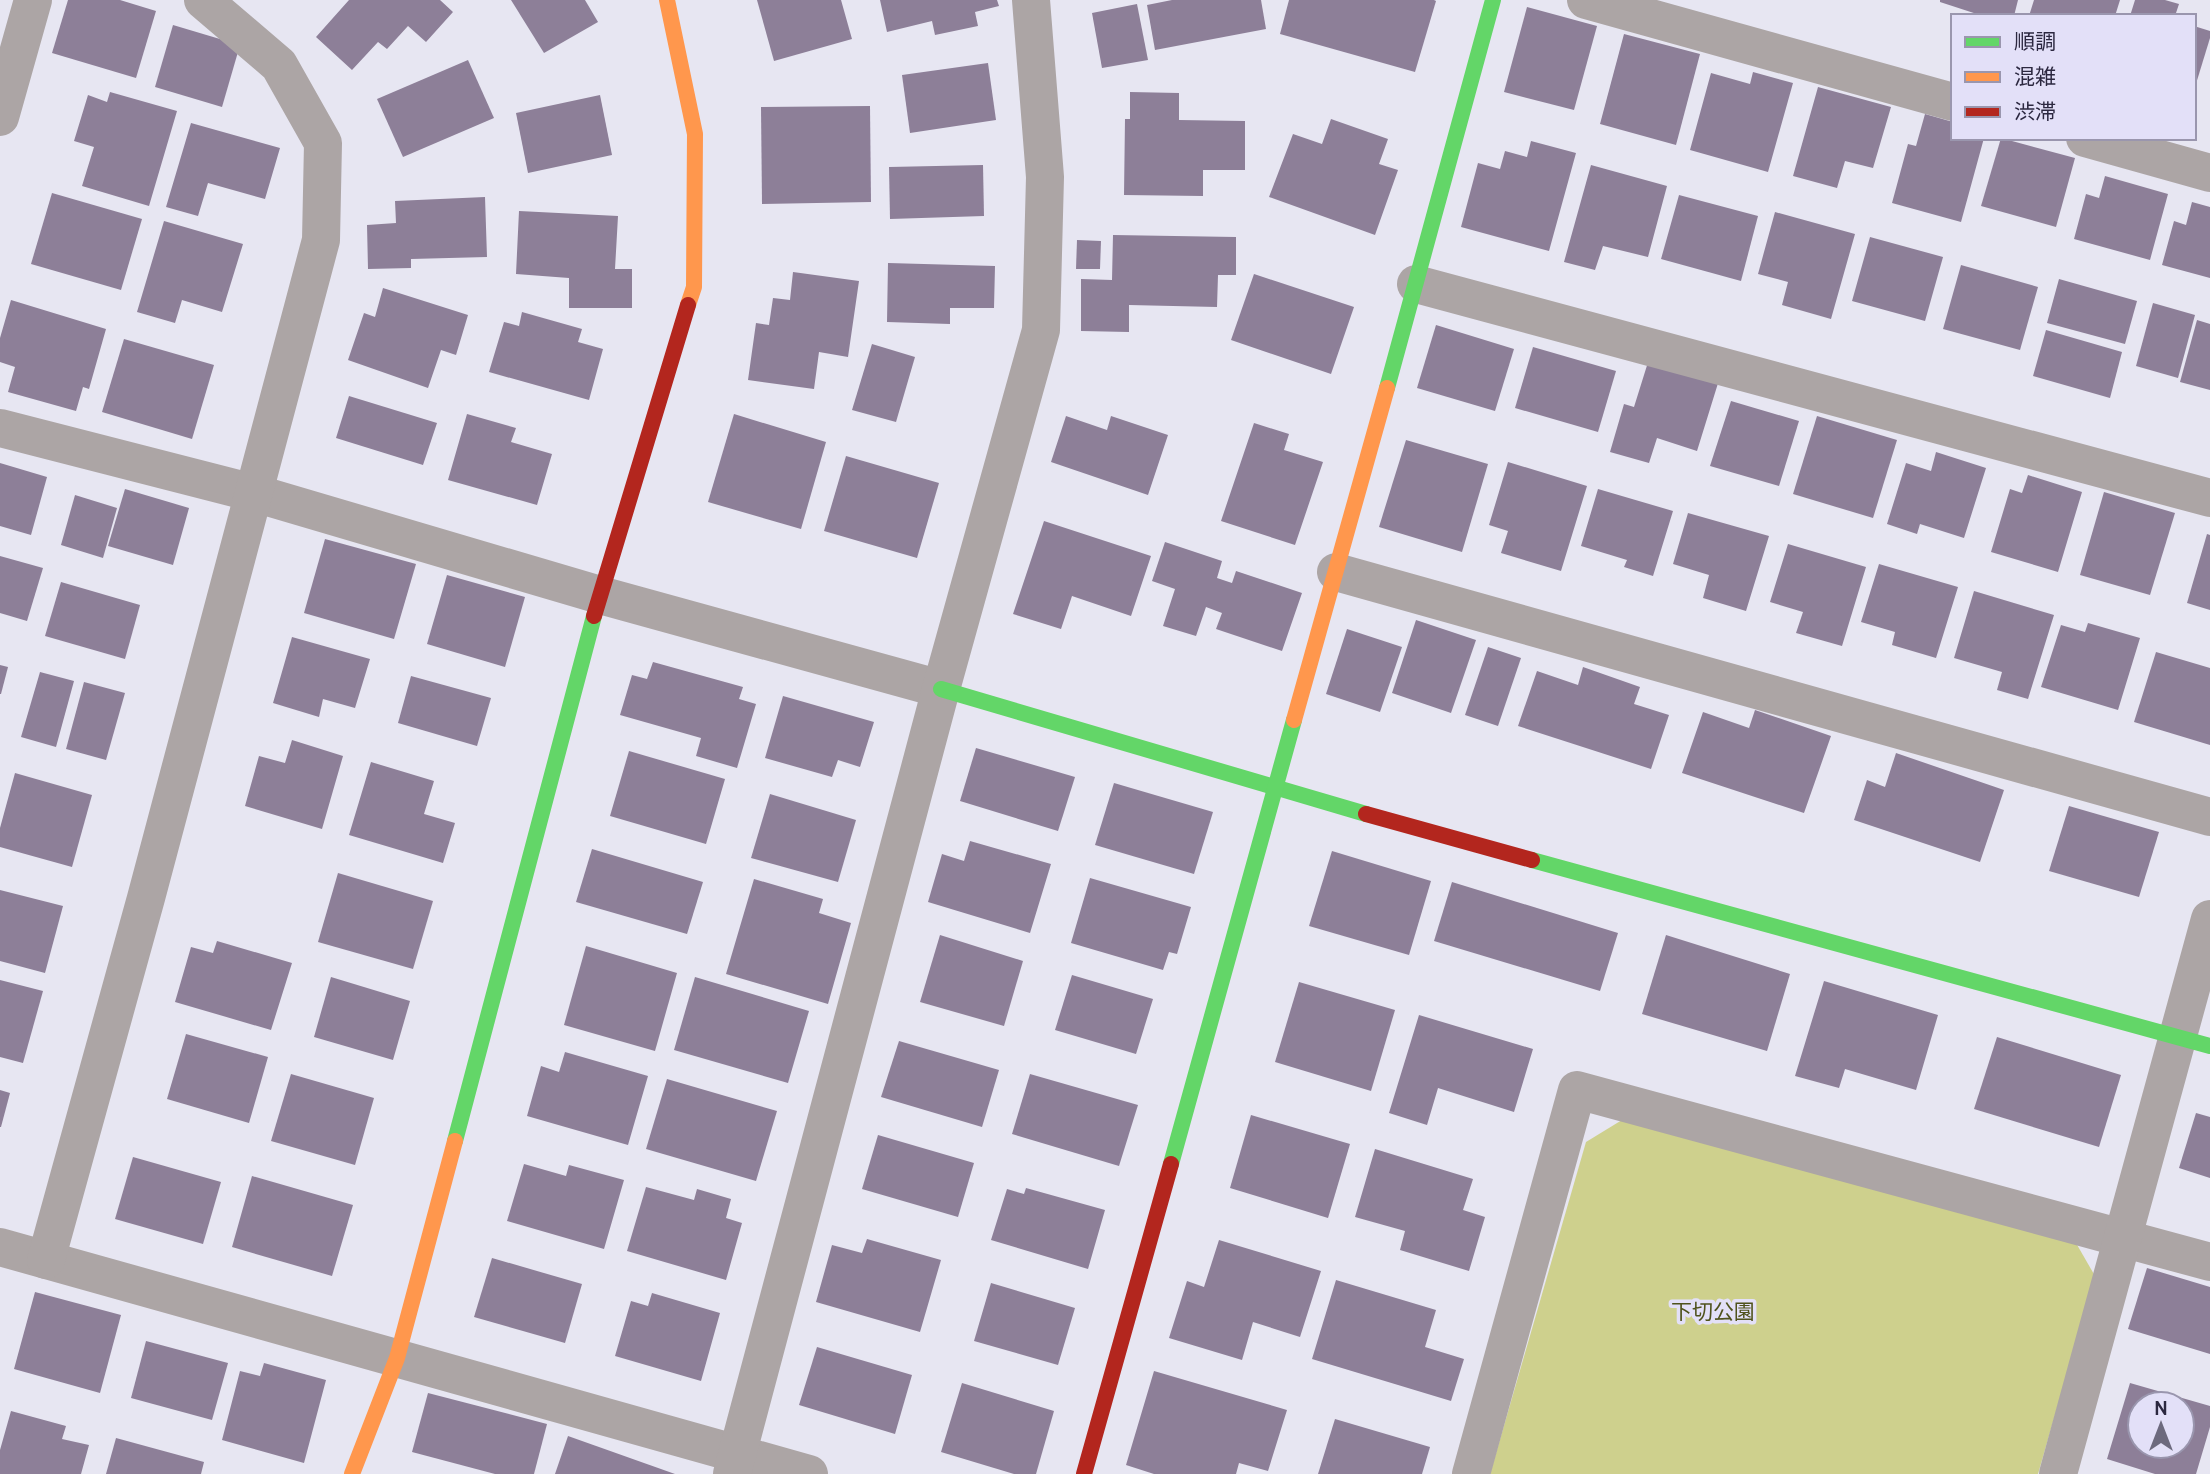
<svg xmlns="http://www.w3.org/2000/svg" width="2210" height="1474" font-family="Cabin,'Noto Sans JP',sans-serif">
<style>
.green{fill:#ced08d}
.building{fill:#8d7f98;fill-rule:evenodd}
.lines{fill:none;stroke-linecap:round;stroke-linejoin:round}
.street{stroke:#aca5a5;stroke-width:38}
.fast{stroke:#63d668;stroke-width:16}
.slow{stroke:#ff974d;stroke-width:16}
.jam{stroke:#b3261e;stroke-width:16}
.labels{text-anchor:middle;stroke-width:7;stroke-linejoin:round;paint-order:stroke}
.park-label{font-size:21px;fill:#4f521c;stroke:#e3e0f8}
</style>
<rect width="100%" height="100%" fill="#e7e6f2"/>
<path class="green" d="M1622,1120L2076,1243L2095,1276L2038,1474H1490L1586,1142Z"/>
<g class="building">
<path d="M68,0H120L156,11L136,78L52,53Z"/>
<path d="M349,0H440L453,12L426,42L408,26L387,49L378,42L352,70L316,37Z"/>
<path d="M511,0H585L598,22L544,53Z"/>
<path d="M757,0H841L852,39L774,61Z"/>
<path d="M880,0H997L999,6L975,12L978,26L935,35L932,21L887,32Z"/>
<path d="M1172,0H1261L1266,29L1155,50L1147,5Z"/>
<path d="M1289,0H1434L1436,1L1415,72L1280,34Z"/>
<path d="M1940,0H2018L2014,16H1983L1940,2Z"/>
<path d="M2034,0H2120L2115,16H2029Z"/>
<path d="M2135,0H2165L2179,4L2175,16H2130Z"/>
<path d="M1137,4L1148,60L1102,68L1092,13Z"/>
<path d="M1527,7L1597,26L1574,110L1504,92Z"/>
<path d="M173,25L240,45L222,107L155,87Z"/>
<path d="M2194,26L2210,31V38L2195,87Z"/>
<path d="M1624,34L1700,54L1676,145L1600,124Z"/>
<path d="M468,60L494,118L403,157L377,99Z"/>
<path d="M988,63L996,120L910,133L902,75Z"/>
<path d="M1753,72L1793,83L1768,172L1690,150L1711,73L1750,84Z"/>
<path d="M1818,87L1891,107L1873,168L1845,161L1837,188L1793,176Z"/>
<path d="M110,92L177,111L149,206L82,186L94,147L74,141L88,95L107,102Z"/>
<path d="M1130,92L1179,93V120L1245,121V170H1203V196L1124,195L1125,119H1130Z"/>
<path d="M600,95L612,155L528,173L516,113Z"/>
<path d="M870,106L871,202L762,204L761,107Z"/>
<path d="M1925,114L1953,122V138H1984L1961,222L1892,203L1908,144L1916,146Z"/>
<path d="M1331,119L1388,139L1379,164L1398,170L1375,235L1269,197L1293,134L1322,144Z"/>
<path d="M191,123L280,148L265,199L208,183L198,216L166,207Z"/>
<path d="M2001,138L2075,158L2056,227L1981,206Z"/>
<path d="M1531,141L1576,153L1549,251L1461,227L1478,163L1500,169L1505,151L1527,157Z"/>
<path d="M983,165L984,216L890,219L889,167Z"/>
<path d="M1591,165L1667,186L1648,257L1603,246L1595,270L1564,262Z"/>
<path d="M2105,176L2168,194L2150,260L2074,239L2086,194L2099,198Z"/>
<path d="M52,193L142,219L121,290L31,264Z"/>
<path d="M1679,195L1758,216L1741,281L1661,259Z"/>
<path d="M485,197L487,257L411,259V268L368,269L367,225L396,223L395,201Z"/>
<path d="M2192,202L2210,207V278L2162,265L2174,221L2186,225Z"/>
<path d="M519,211L618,216L615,269H632V308H569V278L516,274Z"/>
<path d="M1775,212L1855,234L1831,319L1782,305L1788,282L1758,274Z"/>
<path d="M164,221L243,244L222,312L182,300L175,323L137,312Z"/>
<path d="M1113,235L1236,237V275H1218L1217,307L1129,305V332L1081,331V279L1112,280Z"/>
<path d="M1870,237L1943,257L1925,321L1852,301Z"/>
<path d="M1077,240L1101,241L1100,269H1076Z"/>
<path d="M888,263L995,266L994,308H950V324L887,322Z"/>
<path d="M1961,265L2038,287L2020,350L1943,329Z"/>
<path d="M793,272L859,281L848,357L819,352L814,389L748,380L756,323L769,325L773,298L790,300Z"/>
<path d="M1254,274L1354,307L1331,374L1231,340Z"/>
<path d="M2059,279L2137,301L2125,344L2047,323Z"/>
<path d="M383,288L468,315L456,355L441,350L428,388L348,360L364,313L375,317Z"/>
<path d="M11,300L106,329L89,389L83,387L76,411L8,392L15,367L0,362V338Z"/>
<path d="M2153,303L2195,315L2178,378L2136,366Z"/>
<path d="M522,312L582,329L578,342L603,349L589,400L489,372L504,322L519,326Z"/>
<path d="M2197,320L2210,324V390L2180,382Z"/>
<path d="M1436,325L1514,349L1495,411L1417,388Z"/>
<path d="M2046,330L2122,352L2110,398L2033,376Z"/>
<path d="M124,339L214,365L192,439L102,412Z"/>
<path d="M872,344L915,357L896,422L852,410Z"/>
<path d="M1533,347L1616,371L1598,432L1515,408Z"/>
<path d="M1649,359L1719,380L1697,451L1657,438L1649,463L1610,452L1624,404L1634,407Z"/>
<path d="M349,396L437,423L423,465L336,438Z"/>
<path d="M1731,401L1799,421L1779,486L1710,466Z"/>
<path d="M467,414L516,428L511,442L552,454L537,505L448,480Z"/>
<path d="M734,414L826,442L801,529L708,502Z"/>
<path d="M1066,416L1107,430L1111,416L1168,435L1148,495L1051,462Z"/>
<path d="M1817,416L1897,440L1873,518L1793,494Z"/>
<path d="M1254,423L1289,434L1284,450L1323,462L1295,545L1221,521Z"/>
<path d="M1406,440L1488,464L1462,552L1379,527Z"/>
<path d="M1936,452L1986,468L1964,538L1920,524L1917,534L1887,524L1906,463L1931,471Z"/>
<path d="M846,456L939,483L917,558L824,531Z"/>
<path d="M1508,462L1587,486L1561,571L1501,553L1508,531L1489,525Z"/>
<path d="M0,463L47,477L31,535L0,526Z"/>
<path d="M2028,475L2082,492L2058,572L1991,552L2010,489L2022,493Z"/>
<path d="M125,489L189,508L173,565L108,546Z"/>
<path d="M1598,489L1673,511L1653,576L1624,567L1627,560L1581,546Z"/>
<path d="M2104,492L2175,513L2150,595L2080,575Z"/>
<path d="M75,495L117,508L103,558L61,545Z"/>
<path d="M1688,513L1769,536L1746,611L1703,598L1709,575L1673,564Z"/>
<path d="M1044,521L1151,556L1131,616L1072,596L1061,629L1013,614Z"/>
<path d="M2207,534L2210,535V610L2187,603Z"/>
<path d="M325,539L416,564L394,639L304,613Z"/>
<path d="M1165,542L1222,561L1217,578L1232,583L1236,571L1302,593L1282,651L1216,629L1222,613L1206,607L1196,636L1163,626L1175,589L1152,581Z"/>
<path d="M1788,544L1866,567L1842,646L1796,633L1803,612L1770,602Z"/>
<path d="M0,556L43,568L27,621L0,613Z"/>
<path d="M1879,564L1958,587L1936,658L1892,645L1895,632L1861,622Z"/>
<path d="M447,575L525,597L505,667L427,644Z"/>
<path d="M61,582L140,605L125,659L45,636Z"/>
<path d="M1974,591L2054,615L2028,699L1997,690L2002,672L1954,658Z"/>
<path d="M1416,620L1476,640L1451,713L1392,693Z"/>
<path d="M2088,623L2140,638L2118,710L2041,687L2061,625L2085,632Z"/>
<path d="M1347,629L1402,647L1380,712L1326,694Z"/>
<path d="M292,637L370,659L355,708L323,699L319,717L273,703Z"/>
<path d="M1488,647L1521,658L1498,726L1465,715Z"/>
<path d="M2156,652L2210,668V745L2134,722Z"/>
<path d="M653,662L743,687L739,699L756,704L737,768L696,756L701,738L620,715L632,675L647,679Z"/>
<path d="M0,665L8,667L1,694H0Z"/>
<path d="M1583,667L1640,687L1634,704L1669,715L1651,769L1518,726L1537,671L1578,685Z"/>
<path d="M40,672L74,681L56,747L21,737Z"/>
<path d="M411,676L491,698L477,746L398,723Z"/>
<path d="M84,682L125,693L106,760L66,749Z"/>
<path d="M783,696L874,722L860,767L838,760L832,777L765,758Z"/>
<path d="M1755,710L1831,736L1804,813L1682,773L1703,712L1749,728Z"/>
<path d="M292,740L343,756L322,829L245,806L259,756L285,763Z"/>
<path d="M976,748L1075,777L1058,831L960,801Z"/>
<path d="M629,751L725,779L706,844L610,816Z"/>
<path d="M1896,753L2004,790L1980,862L1854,820L1867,780L1885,787Z"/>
<path d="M371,762L434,781L424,814L455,823L443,863L349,835Z"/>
<path d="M15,773L92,795L72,867L0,847V828Z"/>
<path d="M1114,783L1213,812L1194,874L1095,845Z"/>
<path d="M770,794L856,820L838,882L751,858Z"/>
<path d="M2069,806L2159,832L2139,897L2049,871Z"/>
<path d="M970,841L1051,864L1030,933L928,902L942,854L964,861Z"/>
<path d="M592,849L703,882L687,934L576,902Z"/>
<path d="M1332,851L1431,881L1409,955L1309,926Z"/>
<path d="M338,873L433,901L413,969L318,942Z"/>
<path d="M1090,878L1191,907L1177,954L1169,952L1163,970L1071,943Z"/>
<path d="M754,879L823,899L819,913L851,923L828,1004L726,974Z"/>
<path d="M1452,882L1618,933L1600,991L1434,941Z"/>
<path d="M0,890L63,906L45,973L0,961Z"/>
<path d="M940,935L1023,961L1004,1026L920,1002Z"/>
<path d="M1666,935L1790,974L1767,1051L1642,1014Z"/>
<path d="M217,941L292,963L271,1030L175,1002L191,947L213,953Z"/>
<path d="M586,946L677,973L655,1051L564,1025Z"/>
<path d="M1072,975L1153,999L1136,1054L1055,1030Z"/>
<path d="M331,977L410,1001L393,1060L314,1037Z"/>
<path d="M695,977L809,1011L788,1083L674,1050Z"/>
<path d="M0,980L43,991L23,1063L0,1057Z"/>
<path d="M1824,981L1938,1015L1916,1090L1845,1069L1839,1088L1795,1076Z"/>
<path d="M1299,982L1395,1010L1371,1091L1275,1062Z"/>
<path d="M1419,1015L1533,1049L1514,1112L1438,1088L1427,1125L1389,1113Z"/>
<path d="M186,1034L268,1057L249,1123L167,1099Z"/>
<path d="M1997,1037L2121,1075L2099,1147L1974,1109Z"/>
<path d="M899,1041L999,1070L982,1127L881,1097Z"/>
<path d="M565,1052L648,1076L628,1145L527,1116L541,1066L559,1072Z"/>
<path d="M291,1074L374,1098L355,1165L271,1141Z"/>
<path d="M1030,1074L1138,1105L1119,1166L1012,1134Z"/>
<path d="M667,1079L777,1111L756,1181L646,1149Z"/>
<path d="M0,1090L10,1093L1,1127H0Z"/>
<path d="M2196,1113L2210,1117V1178L2179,1168Z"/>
<path d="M1251,1115L1350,1144L1328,1218L1230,1188Z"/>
<path d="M878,1135L974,1163L958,1217L862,1189Z"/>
<path d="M1375,1149L1473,1179L1463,1210L1485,1217L1469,1271L1400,1250L1405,1231L1355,1217Z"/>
<path d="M133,1157L221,1182L203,1244L115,1219Z"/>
<path d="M524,1164L566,1176L569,1165L624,1180L604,1249L507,1221Z"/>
<path d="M252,1176L353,1205L332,1276L232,1247Z"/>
<path d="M646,1187L694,1200L697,1189L731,1199L726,1218L742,1223L726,1280L627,1251Z"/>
<path d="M1026,1188L1105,1210L1088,1269L991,1240L1007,1189L1024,1194Z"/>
<path d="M867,1239L941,1260L920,1332L816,1302L832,1245L862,1253Z"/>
<path d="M1219,1240L1321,1271L1300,1337L1253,1322L1242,1360L1169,1338L1187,1281L1204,1287Z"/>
<path d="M492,1258L582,1284L565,1343L474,1317Z"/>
<path d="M2147,1268L2210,1287V1354L2128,1329Z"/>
<path d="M1336,1280L1436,1310L1425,1347L1464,1359L1451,1401L1312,1359Z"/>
<path d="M991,1283L1075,1308L1058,1365L974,1341Z"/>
<path d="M35,1292L121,1315L100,1393L14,1369Z"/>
<path d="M652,1293L720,1313L701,1381L615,1356L631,1301L648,1306Z"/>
<path d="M146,1341L228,1363L212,1420L131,1398Z"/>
<path d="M817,1347L912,1375L895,1434L799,1405Z"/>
<path d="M264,1363L326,1380L304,1463L222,1440L240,1371L260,1376Z"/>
<path d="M1154,1371L1287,1410L1268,1471L1239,1463L1236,1474H1154L1126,1465Z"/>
<path d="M962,1383L1054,1411L1036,1474H1014L941,1452Z"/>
<path d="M2130,1383L2210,1406V1427L2196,1474H2155L2107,1459ZM2140,1404H2182V1446H2140Z"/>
<path d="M428,1393L547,1424L534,1474H495L412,1452Z"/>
<path d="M11,1411L66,1426L62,1439L89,1445L81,1474H0V1450Z"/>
<path d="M1335,1419L1430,1447L1422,1474H1318Z"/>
<path d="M568,1436L675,1474H555Z"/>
<path d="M116,1438L204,1462L201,1474H106Z"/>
</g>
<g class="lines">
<g class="street">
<path d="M1586,0L1953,102"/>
<path d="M0,117L33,0"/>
<path d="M2085,138L2210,173"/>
<path d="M1416,284L2210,498"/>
<path d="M0,428L254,493L600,595L941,689"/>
<path d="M1336,572L2210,817"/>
<path d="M0,1247L809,1474"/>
<path d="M46,1260L146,898L321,240L323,143L279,65L203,0"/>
<path d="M732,1474L941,689L1041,330L1045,177L1031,0"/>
<path d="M1471,1474L1577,1090L2210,1262"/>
<path d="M2058,1474L2210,919"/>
</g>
<g class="fast">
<path d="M1387,388L1493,0"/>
<path d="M941,689L1366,814"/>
<path d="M1532,860L2210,1046"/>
<path d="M455,1141L594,616"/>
<path d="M1171,1164L1294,720"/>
</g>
<g class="slow">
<path d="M667,0L695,134L694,287L688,305"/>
<path d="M1294,720L1387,388"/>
<path d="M352,1474L397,1358L455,1141"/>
</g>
<g class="jam">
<path d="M594,616L688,305"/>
<path d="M1366,814L1532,860"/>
<path d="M1084,1474L1171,1164"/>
</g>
</g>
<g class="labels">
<g class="park-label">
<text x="1713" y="1319">下切公園</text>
</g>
</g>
<rect x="1951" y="14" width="245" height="126" fill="#e3e0f8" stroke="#9a96ae" stroke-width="2"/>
<rect x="1965" y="37" width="35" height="10" fill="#63d668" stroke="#9a96ae" stroke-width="2"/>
<text x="2014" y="49" font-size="21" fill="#2c2840">順調</text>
<rect x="1965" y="72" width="35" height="10" fill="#ff974d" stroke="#9a96ae" stroke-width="2"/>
<text x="2014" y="84" font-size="21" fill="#2c2840">混雑</text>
<rect x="1965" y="107" width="35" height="10" fill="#b3261e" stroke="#9a96ae" stroke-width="2"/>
<text x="2014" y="119" font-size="21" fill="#2c2840">渋滞</text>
<g transform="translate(2161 1425)"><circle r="33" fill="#e3e0f8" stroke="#9a96ae" stroke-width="2"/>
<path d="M0-5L12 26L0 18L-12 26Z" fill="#6d6a7e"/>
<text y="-10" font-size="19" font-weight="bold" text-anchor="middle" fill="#2c2840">N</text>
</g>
</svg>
